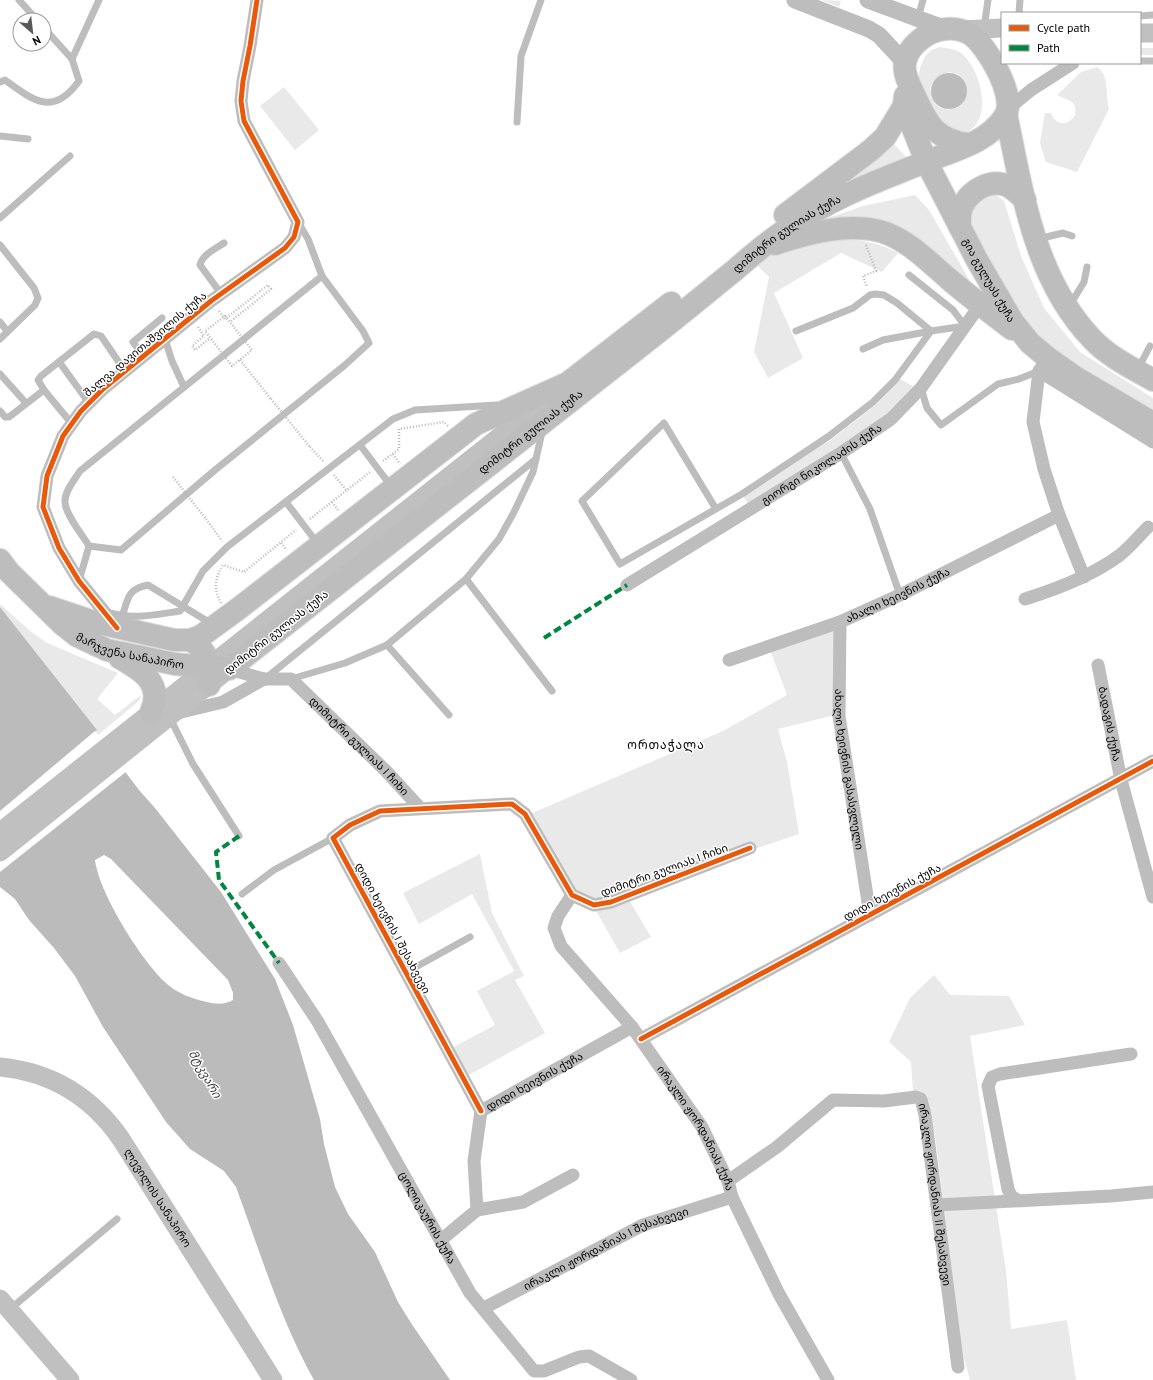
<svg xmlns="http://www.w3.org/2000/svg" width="1153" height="1380" font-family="'PT Sans','Noto Sans Georgian',sans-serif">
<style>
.green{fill:#e9e9e9;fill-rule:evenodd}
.water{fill:#bbb;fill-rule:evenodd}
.pier{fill:#fff}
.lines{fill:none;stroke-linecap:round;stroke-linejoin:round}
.trunk-casing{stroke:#dbdbdb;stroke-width:24}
.path{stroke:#b8b8b8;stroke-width:2.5;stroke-dasharray:1 2;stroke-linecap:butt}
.service{stroke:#bdbdbd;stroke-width:7}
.minor{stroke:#bdbdbd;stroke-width:13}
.tertiary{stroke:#bdbdbd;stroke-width:17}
.secondary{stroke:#c0c0c0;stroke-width:19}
.trunk{stroke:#bdbdbd;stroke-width:22}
.path-bridge{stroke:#b8b8b8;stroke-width:2.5;stroke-dasharray:1 2;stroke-linecap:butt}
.quiet{stroke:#00873e;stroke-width:4;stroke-dasharray:8 4;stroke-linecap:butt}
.cycleway-casing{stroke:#fff;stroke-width:8}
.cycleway{stroke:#e8590c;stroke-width:5}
.labels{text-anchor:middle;stroke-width:3;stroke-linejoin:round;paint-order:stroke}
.street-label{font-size:11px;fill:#000;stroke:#fff}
.neighbourhood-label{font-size:12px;letter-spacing:1px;fill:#000;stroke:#fff}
.water-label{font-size:12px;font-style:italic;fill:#3f3f3f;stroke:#fff}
</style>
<rect width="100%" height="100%" fill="#fff"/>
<g class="green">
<path d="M822,0L841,1L839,7Z"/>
<path d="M940,47C946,48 956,49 961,53C981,68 996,125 962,134C957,135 949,134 944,134C933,113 911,87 922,63C926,53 930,50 940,47ZM950,72L959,75L958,107L948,110L939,107L930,90C933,79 938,75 950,72Z"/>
<rect x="1140" y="48" width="13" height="7"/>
<path d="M1097,67C1110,76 1105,94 1109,109L1077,172L1046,162L1040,143L1045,113H1051C1055,126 1069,126 1075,115C1078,100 1067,100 1057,95L1081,72Z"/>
<path d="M284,87L319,130L295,150L260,106Z"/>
<path d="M893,143L907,158L841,184Z"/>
<path d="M995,194L1004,201L1021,256L1044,308L1080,352L1153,398V409L1090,375L1033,335L981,255L966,211L975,197Z"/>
<path d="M915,195L929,210L978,295L934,255L819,221L863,206Z"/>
<path d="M848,239C866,241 882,244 898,253L882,272L841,253L774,293L803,358L768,378L754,352L769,277L755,263C782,243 815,243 848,239Z"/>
<path d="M900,379L918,389L889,417L748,504L740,491L831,440L878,403Z"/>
<path d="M0,604L30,631L47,643L118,673L97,699L115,715L141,695L140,700L98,735L95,731L96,729L0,607Z"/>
<path d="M834,631L835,715L778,729L787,762L799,834L611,897L595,900L575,891L530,814L723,731L787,695L770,650Z"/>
<path d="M480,854L492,913L524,976L515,980L545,1033L465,1077L450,1049L495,1025L477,991L514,971L472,894L419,924L403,893Z"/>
<path d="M629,900L651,937L620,953L595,909Z"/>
<path d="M934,975L950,995L1009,996L1025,1025L970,1036L1006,1271L1011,1329L1067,1320L1076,1380H970L961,1347L936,1143L927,1095L913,1092L911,1062L889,1042L910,998Z"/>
</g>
<g class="water">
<circle cx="949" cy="91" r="18"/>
<path d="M0,607L97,730L95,732L139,790L155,808L221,892L275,979L293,1025L320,1119L324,1144L335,1187L348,1214L375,1252L398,1302L411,1323L450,1380H314C280,1319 260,1252 236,1187L224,1171L190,1149L166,1122L103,1027L75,976L54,948L29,920L15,899L0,887ZM104,855L111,859L228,980L233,993V1000C225,1005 215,1004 207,1002C193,999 176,993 166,983C141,960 99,893 95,860Z"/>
</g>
<path class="pier" d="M95,731L127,771L0,872V811Z"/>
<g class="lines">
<g class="trunk-casing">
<g id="trunk">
<path id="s12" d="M905,96L904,106L926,161L977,260L1013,322L1030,343L1048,358L1075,377L1153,423"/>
<path d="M1006,114C1023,194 1034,278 1092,339C1109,357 1132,368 1153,380"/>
<path d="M785,215L871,150L885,137L904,106"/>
<path d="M960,227C960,219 959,212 963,205C971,190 991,178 1008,186C1015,190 1020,195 1025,200"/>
<path d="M775,244C808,233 848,222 883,232C908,240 930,263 950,280C970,297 991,313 1012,329"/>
<path id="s13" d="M0,560L9,572L62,624L77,636L107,650L175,664L229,669C366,560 504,452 643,344C674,320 704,295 735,270C751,256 767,242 784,231C803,218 823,206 844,196C870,183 898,173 925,162C952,151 988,143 1005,116C1017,97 987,45 970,34C963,30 954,28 946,29C929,30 908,45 905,63C903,73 909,84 913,92C926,121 934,140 968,144"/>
<path d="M49,607L94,622L174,640H190L201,636L238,609L476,424L568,383L671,303"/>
<path d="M190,640C208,650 212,666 209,685"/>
<path d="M120,658C141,670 164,683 151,712"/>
</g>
</g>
<g class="path">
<path d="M866,245L876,271L863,276L867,287"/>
<path d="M219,311L225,319L268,285L271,289L230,322"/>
<path d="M198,327L204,336L192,346L195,350L210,338"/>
<path d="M240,360L271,399"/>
<path d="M310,447L324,462"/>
<path d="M393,454L400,464"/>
<path d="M383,461L399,449V429L444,422L448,426"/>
<path d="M334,475L347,491"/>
<path d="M332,502L338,510"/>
<path d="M206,519L222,541"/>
<path d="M310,519L370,472"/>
<path d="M281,543L287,550"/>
<path d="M221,603C213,589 215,578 223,565L244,572L296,530"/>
</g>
<g class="service">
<path d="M19,0L37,20"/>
<path d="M1019,13L1020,0"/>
<path d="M1140,16L1153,15"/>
<path d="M918,18L923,0"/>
<path d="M984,28L988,0"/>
<path d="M72,59L99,0"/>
<path d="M1140,61H1153"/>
<path d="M0,82L5,80C34,101 53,117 79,81L72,59L44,28"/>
<path d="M517,122L521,56L541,0"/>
<path d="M0,136L28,139"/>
<path d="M0,218L70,156"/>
<path d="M1038,239L1063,233L1072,236"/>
<path d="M0,245L34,288L38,298L35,305L0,339"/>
<path d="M909,275L953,310L965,326"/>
<path d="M222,295L200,265C202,255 216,248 224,243"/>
<path d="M1070,305L1084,282L1087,267"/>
<path d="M0,322L7,331"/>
<path d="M796,331L853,308L870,295L875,294L884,295L897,303L931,331"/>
<path d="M165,339L172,361L184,387"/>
<path d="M863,349L883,340L931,331"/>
<path d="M143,356L133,342L162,318"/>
<path d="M60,363L89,403"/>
<path d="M1138,369L1150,346"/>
<path d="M0,374L26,403"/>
<path d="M921,388L927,408L941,425L998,384L1019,379L1039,371"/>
<path d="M44,390L38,380L41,376L94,334L101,336L125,371"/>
<path d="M0,411L5,417H9L44,390L72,424"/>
<path d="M360,445L391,486"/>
<path d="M841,453L870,509L900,595"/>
<path d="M286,502L318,544"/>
<path d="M716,509L664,423L582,501L620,564L742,494L829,436L873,402L895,380L931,331L965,326"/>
<path d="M89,546L121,550L215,470L345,365L369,343L363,331L322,276L308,239L298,222"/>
<path d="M466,579L552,691"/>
<path d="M79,581L89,546C83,536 65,514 65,502C64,492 75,479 80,471L322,276"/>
<path d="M107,612C133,620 153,615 180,611L203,571L227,547L393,419L415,410L497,405"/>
<path d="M122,617C128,599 127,589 148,585L212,624"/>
<path d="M387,645L449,715"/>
<path d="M266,678L536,459"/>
<path d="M291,679L345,663L387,645L466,579L499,539L514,512L533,472L543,428"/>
<path d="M170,718L193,764L239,836"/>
<path d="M242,894L274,870L333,838"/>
<path d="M405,973L470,937"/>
<path d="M9,1310L117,1219"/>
</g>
<g class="minor">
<path d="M1008,109L1031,90L1073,63"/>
<path d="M1048,358L1039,371L1033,422L1044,469L1059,515L1084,577"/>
<path d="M1039,371L1153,442"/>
<path id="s1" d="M627,585L841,453L891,419L921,388L980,305"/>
<path d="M1025,599C1057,589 1092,576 1120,555C1130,547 1139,536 1148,527"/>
<path id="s2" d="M840,622L839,716L870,915"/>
<path d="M116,626L79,581L59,548L43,507L47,476L63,436L81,411L103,389L211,301L285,248L294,237L298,222L244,121L241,101L243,81L250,46L257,0"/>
<path id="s3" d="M729,660L840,622L900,595L1059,515"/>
<path id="s4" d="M1098,665L1121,780L1153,897"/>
<path id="s5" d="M229,669L264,679H291L386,771L420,808"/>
<path d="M177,713L223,702L264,679"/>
<path id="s6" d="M572,895L558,916L554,928L561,946L632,1027L702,1127L728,1181L732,1197L779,1294L828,1380"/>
<path id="s7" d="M279,963L318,1022L470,1293L534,1371H544L579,1357L589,1356L631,1380"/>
<path d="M641,1039L1153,761"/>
<path d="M481,1111L333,838L350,825L380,811L512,804L525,814L572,895L594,905L611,902L750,848"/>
<path id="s8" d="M481,1111L632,1027"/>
<path id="s9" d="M728,1181L777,1147L833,1100L884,1101L916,1097L921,1099L925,1115L958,1367"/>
<path d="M1017,1200L1011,1196L1008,1189L988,1086L992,1077L1000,1074L1131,1054"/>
<path d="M937,1205L1111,1196L1153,1192"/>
<path d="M477,1210L523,1202L573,1175"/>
<path d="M441,1240L477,1210L474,1161L481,1111"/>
<path id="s10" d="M484,1308L643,1225L732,1197"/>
</g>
<g class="tertiary">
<path d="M795,0L869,29L879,35L905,63"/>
<path d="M868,0L946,29"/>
</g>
<g class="secondary">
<path d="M960,30L1002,28"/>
<path d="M1140,33H1153"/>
<path d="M0,832L552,395"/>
<path d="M0,852L221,675"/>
<path id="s11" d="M0,1067C51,1072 92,1097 121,1139L273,1380"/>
<path d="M0,1299L70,1380"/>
</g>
<use href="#trunk" class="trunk"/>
<g class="path-bridge">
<path d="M225,316L252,350L232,366L205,331Z"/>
<path d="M271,399L310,447"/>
<path d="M173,477L206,519"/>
</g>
<g class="quiet">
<path d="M544,638L627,585"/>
<path d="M239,836L216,852L219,880L279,963"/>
</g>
<g class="cycleway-casing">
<g id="cycleway">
<path d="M117,628L79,581L59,548L43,507L47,476L63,436L81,411L103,389L211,301L285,248L294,237L298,222L244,121L241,101L243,81L250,46L257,0"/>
<path d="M641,1039L1153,761"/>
<path d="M481,1111L333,838L350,825L380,811L512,804L525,814L572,895L594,905L611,902L750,848"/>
</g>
</g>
<use href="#cycleway" class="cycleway"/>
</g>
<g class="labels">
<g class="street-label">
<text dy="4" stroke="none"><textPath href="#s13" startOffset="973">დიმიტრი გულიას ქუჩა</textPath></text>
<text dy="4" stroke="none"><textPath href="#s12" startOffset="204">გია გულუას ქუჩა</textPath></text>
<text transform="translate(145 344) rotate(-40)" y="4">შალვა დავითაშვილის ქუჩა</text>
<text dy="4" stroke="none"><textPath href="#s13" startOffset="649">დიმიტრი გულიას ქუჩა</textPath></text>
<text dy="4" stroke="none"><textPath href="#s1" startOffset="229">გიორგი ნიკოლაძის ქუჩა</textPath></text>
<text dy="4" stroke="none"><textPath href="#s3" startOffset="181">ახალი ხეივნის ქუჩა</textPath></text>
<text transform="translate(276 632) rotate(-38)" y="4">დიმიტრი გულიას ქუჩა</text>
<text dy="4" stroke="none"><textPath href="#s13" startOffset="164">მარჯვენა სანაპირო</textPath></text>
<text dy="4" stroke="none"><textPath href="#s4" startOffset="60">ბადაგის ქუჩა</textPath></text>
<text dy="4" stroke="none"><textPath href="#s5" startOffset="159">დიმიტრი გულიას I ჩიხი</textPath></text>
<text dy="4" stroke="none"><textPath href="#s2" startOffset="148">ახალი ხეივნის გასასვლელი</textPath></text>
<text transform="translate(664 870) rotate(-20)" y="4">დიმიტრი გულიას I ჩიხი</text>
<text transform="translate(892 892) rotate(-28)" y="4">დიდი ხეივნის ქუჩა</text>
<text transform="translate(393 928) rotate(62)" y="4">დიდი ხეივნის I შესახვევი</text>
<text dy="4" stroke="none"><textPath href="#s8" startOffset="61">დიდი ხეივნის ქუჩა</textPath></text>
<text dy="4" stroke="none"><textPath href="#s6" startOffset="285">ირაკლი ჟორდანიას ქუჩა</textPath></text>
<text dy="4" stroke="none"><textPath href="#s9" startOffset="318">ირაკლი ჟორდანიას II შესახვევი</textPath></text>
<text dy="4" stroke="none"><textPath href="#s11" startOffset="215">ლევილის სანაპირო</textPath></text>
<text dy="4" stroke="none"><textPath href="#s7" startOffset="295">ცოლიკაურის ქუჩა</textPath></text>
<text dy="4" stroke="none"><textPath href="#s10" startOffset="136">ირაკლი ჟორდანიას I შესახვევი</textPath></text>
</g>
<g class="neighbourhood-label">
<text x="666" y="749">ორთაჭალა</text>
</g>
<g class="water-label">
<text transform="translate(205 1074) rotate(60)" y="4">მტკვარი</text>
</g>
</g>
<rect x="1001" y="12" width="140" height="52" fill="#ffffff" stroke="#999999"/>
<rect x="1009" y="25" width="20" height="6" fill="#e8590c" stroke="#999999"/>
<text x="1037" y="32" font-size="12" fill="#000000">Cycle path</text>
<rect x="1009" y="45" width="20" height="6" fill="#00873e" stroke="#999999"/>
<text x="1037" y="52" font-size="12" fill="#000000">Path</text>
<g transform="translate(32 32) rotate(152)"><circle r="19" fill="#ffffff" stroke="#999999"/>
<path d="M0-3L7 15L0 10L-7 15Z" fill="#595959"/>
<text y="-6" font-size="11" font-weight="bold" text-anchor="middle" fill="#000000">N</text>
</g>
</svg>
